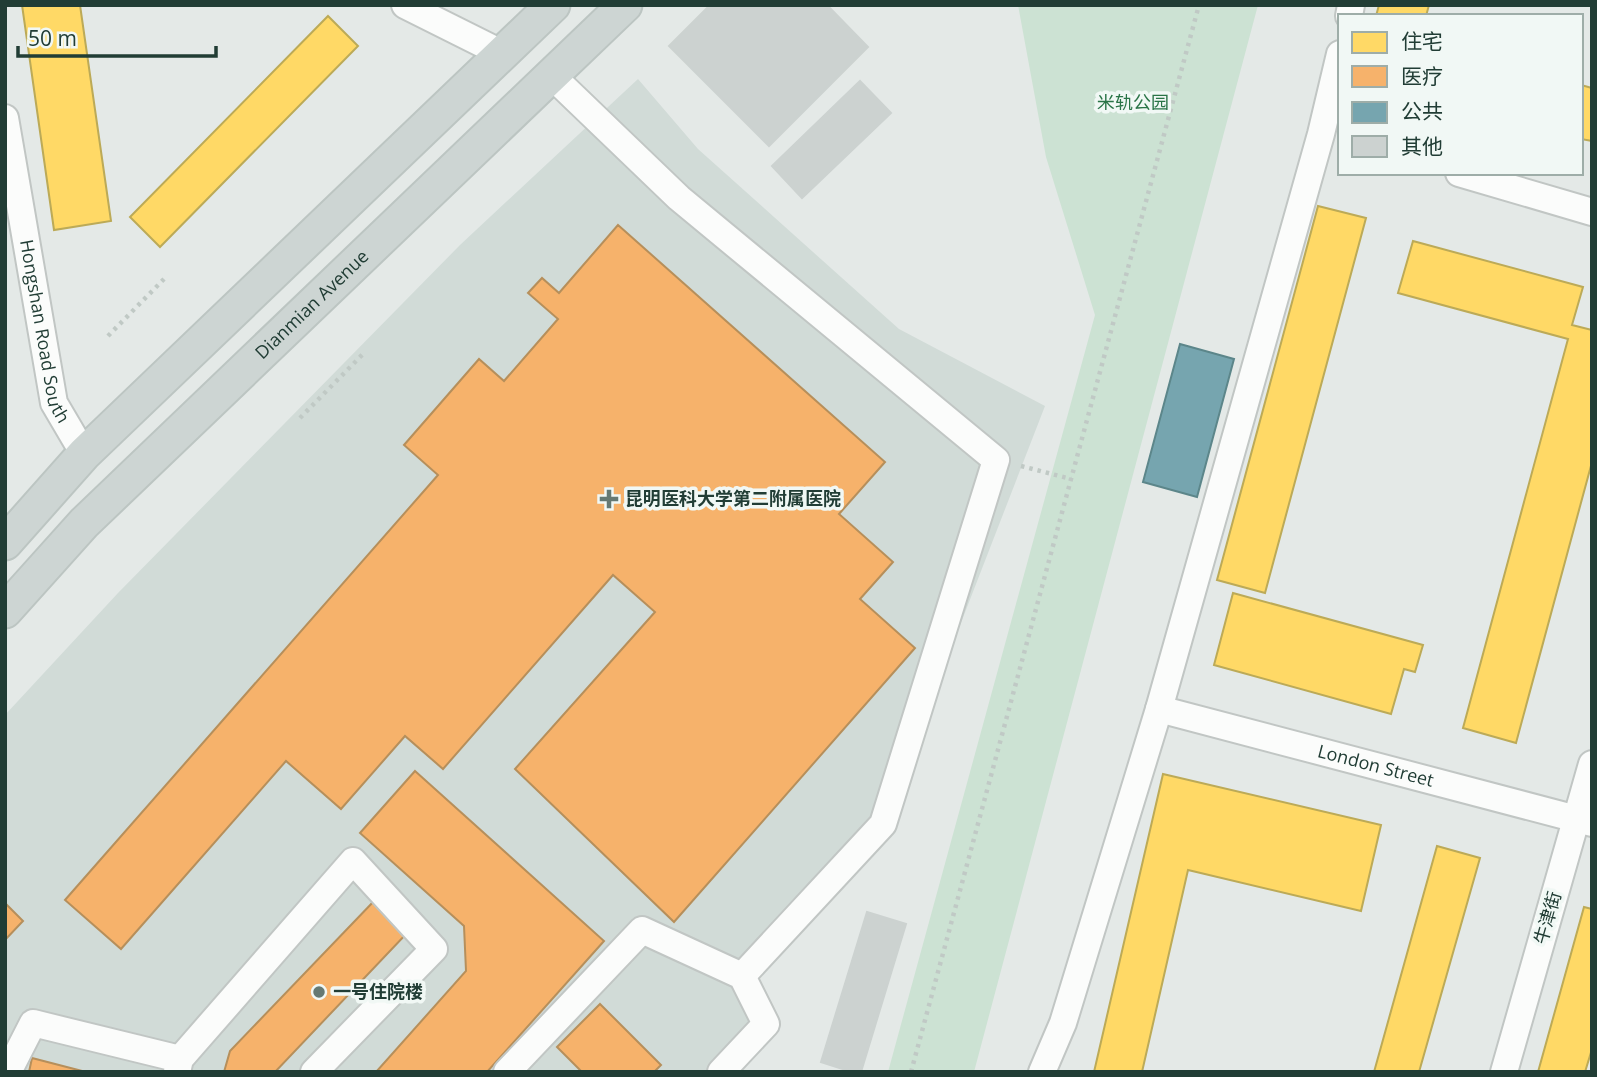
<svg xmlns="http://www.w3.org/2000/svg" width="1597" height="1077" font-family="'Open Sans','Noto Sans SC',sans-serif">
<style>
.built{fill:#d1dbd7}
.green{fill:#cce2d3}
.homes{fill:#ffd966;stroke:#bcaa57;stroke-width:2}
.health{fill:#f6b26b;stroke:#b68f5b;stroke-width:2}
.public{fill:#76a5af;stroke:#5c868a;stroke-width:2}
.building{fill:#ccd2d0;stroke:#ccd2d0;stroke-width:2}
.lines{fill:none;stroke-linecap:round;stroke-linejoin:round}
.minor-casing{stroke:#c1c6c4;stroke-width:30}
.major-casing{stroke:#bcc5c2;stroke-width:37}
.path{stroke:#c0c9c5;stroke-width:4.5;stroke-dasharray:3.5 5;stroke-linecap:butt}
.minor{stroke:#fbfcfb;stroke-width:26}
.major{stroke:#cdd5d3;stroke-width:33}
.poi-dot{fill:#657973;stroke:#f1f8f5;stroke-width:2.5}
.labels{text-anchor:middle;stroke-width:7;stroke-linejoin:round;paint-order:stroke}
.park-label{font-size:18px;fill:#2a7447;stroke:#f1f8f5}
.street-label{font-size:18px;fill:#213d35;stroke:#f1f8f5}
.poi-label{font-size:18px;font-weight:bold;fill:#213d35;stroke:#f1f8f5;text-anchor:start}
</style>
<rect width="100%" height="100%" fill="#e4e9e7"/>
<path class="built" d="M638,79L698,149L899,329L1045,406L883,824L742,976L766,1024L722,1072H5V715L118,593L460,245Z"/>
<path class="green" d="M1018,5H1258L974,1072H888L1095,315L1046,157Z"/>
<g class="homes">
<path d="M22,5H80L111,221L54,230Z"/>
<path d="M1379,5H1429L1426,16H1376Z"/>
<path d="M328,16L358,46L160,247L130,217Z"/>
<path d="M1581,85L1592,88V141L1581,139Z"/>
<path d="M1318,206L1366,218L1265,593L1217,580Z"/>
<path d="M1413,241L1583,287L1572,325L1592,330V462L1516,743L1463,728L1568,339L1398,293Z"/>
<path d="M1233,593L1423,645L1415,672L1404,669L1391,714L1214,665Z"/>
<path d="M1163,774L1381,825L1361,911L1188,870L1142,1072H1094Z"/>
<path d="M1437,846L1480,858L1419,1072H1374Z"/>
<path d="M1584,907L1592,909V1049L1585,1072H1538Z"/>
</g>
<g class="health">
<path d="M618,225L885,462L839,514L893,562L860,599L915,648L674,922L515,769L655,612L613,575L443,769L405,736L341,809L286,761L121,949L65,900L438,475L404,445L479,359L504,381L558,319L528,293L542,278L559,293Z"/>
<path d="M415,771L604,941L487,1072H376L466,971L464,926L360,833Z"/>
<path d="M375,900L408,932L275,1072H224L230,1051Z"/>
<path d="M5,903L23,921L5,940Z"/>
<path d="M600,1004L661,1065L654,1072H582L557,1047Z"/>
<path d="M32,1058L86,1072H29Z"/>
</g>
<path class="public" d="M1180,344L1234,359L1197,497L1143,482Z"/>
<g class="building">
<path d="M710,5H827L868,47L769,146L669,46Z"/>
<path d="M860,81L891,113L802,198L772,166Z"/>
<path d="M867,912L906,924L861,1072H852L821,1062Z"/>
</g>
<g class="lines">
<g class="minor-casing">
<g id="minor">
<path d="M405,5L501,53"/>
<path d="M1349,16L1351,5"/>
<path d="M552,76L679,198L996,460L883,824L742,976"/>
<path id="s1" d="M5,118L54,403L84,454"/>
<path d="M1459,173L1592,212"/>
<path id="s2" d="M1159,709L1592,823"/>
<path d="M8,1072L33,1023L180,1059"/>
<path d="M177,1072L180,1059L353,861L434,949L314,1072"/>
<path d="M507,1072L642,930L742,976L766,1024L721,1072"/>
<path d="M1042,1072L1063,1023L1159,709L1321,134L1340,54"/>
<path d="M1504,1072L1592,764"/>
</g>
</g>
<g class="major-casing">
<g id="major">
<path d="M5,543L84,454L553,5"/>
<path id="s3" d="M5,611L84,523L625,5"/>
</g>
</g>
<g class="path">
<path d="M108,336L164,279"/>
<path d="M300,418L363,354"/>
<path d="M1021,466L1071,479"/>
<path d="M911,1072L1199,5"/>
</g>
<use href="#minor" class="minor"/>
<use href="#major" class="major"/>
</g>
<g class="poi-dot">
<path d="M605.5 488.5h7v7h7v7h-7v7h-7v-7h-7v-7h7z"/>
<circle cx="319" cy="992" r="7"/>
</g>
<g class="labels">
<g class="park-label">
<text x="1133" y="109">米轨公园</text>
</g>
<g class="street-label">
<text dy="6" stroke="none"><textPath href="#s3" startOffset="434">Dianmian Avenue</textPath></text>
<text dy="6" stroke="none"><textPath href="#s1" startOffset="217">Hongshan Road South</textPath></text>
<text dy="6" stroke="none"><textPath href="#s2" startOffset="224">London Street</textPath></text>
<text transform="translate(1548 918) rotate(-74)" y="6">牛津街</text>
</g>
<g class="poi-label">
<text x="625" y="505">昆明医科大学第二附属医院</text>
<text x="333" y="998">一号住院楼</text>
</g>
</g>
<rect width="1597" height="1077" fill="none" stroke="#213d35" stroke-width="14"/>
<rect x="1338" y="14" width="245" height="161" fill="#f1f8f5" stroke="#9eada8" stroke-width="2"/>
<rect x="1352" y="32" width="35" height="21" fill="#ffd966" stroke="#9eada8" stroke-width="2"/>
<text x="1401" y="49" font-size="21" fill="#213d35">住宅</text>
<rect x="1352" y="66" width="35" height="21" fill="#f6b26b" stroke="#9eada8" stroke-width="2"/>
<text x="1401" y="84" font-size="21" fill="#213d35">医疗</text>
<rect x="1352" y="102" width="35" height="21" fill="#76a5af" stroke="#9eada8" stroke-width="2"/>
<text x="1401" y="119" font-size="21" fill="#213d35">公共</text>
<rect x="1352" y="136" width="35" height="21" fill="#ccd2d0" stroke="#9eada8" stroke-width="2"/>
<text x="1401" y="154" font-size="21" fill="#213d35">其他</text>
<path d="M18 46v10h198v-10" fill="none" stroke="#213d35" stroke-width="3.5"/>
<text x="28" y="46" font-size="21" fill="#213d35" stroke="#f1f8f5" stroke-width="5" paint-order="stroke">50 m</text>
</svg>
